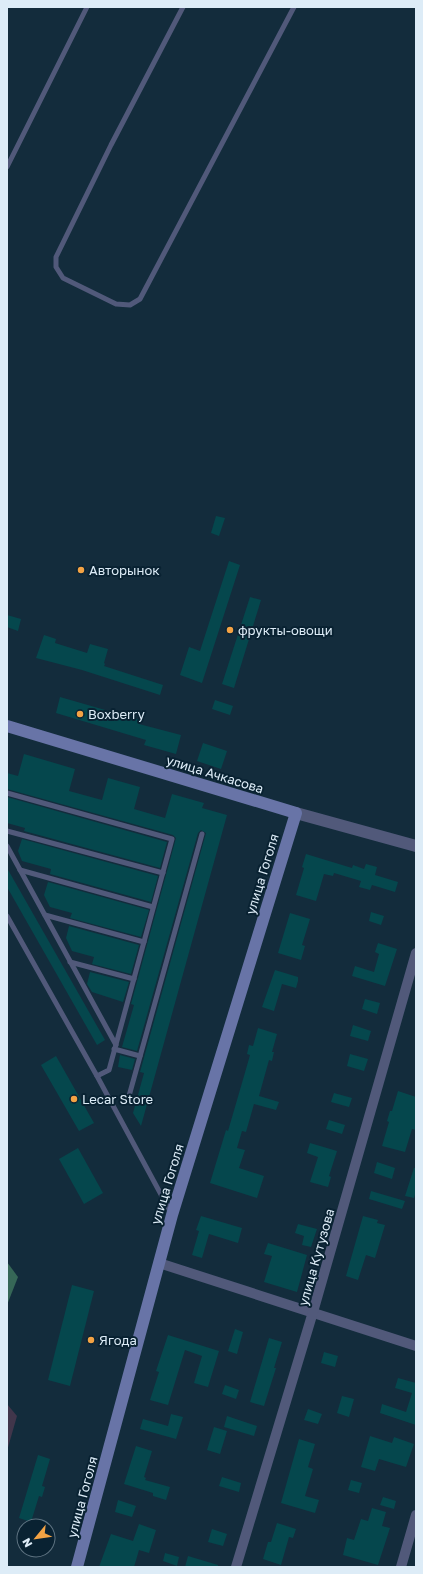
<svg xmlns="http://www.w3.org/2000/svg" width="423" height="1574" font-family="'Golos Text',sans-serif">
<style>
.green{fill:#41364b}
.water{fill:#366757}
.building{fill:#05474d}
.lines{fill:none;stroke-linecap:round;stroke-linejoin:round}
.service{stroke:#51597a;stroke-width:5}
.minor{stroke:#51597a;stroke-width:10}
.tertiary{stroke:#51597a;stroke-width:12}
.secondary{stroke:#6874a7;stroke-width:12}
.poi-dot{fill:#f4a344;stroke:#092232;stroke-width:1.5}
.labels{text-anchor:middle;stroke-width:4;stroke-linejoin:round;paint-order:stroke}
.poi-label{font-size:13px;fill:#ddecf7;stroke:#092232;text-anchor:start}
.street-label{font-size:13px;fill:#ddecf7;stroke:#092232}
</style>
<rect width="100%" height="100%" fill="#132c3c"/>
<path class="green" d="M7,1404L17,1416L7,1451Z"/>
<path class="water" d="M7,1262L18,1277L7,1305Z"/>
<g class="building">
<path d="M216,516L225,518L219,536L211,533Z"/>
<path d="M229,561L240,565L202,683L180,675L189,647L200,651Z"/>
<path d="M250,597L261,600L234,688L222,684Z"/>
<path d="M7,615L21,619L18,631L7,627Z"/>
<path d="M44,635L56,639L55,643L87,653L90,644L108,649L104,663L105,664L104,666L163,685L160,695L82,670L36,658Z"/>
<path d="M60,697L140,720L139,724L181,735L176,754L144,745L146,740L56,713Z"/>
<path d="M215,700L233,706L230,715L212,709Z"/>
<path d="M203,743L227,751L221,769L197,761Z"/>
<path d="M24,754L75,769L69,791L102,800L108,778L140,787L134,809L165,818L172,794L204,803L202,808L227,815L141,1126L133,1113L144,1073L140,1072L206,833L201,830L198,833L137,1051L122,1047L134,1005L131,1004L176,838L173,835L7,789V773L18,776Z"/>
<path d="M7,797L167,842L160,868L24,831L25,828L7,823Z"/>
<path d="M22,839L158,876L151,902L50,874L51,869L22,861L18,851Z"/>
<path d="M306,854L352,868L353,865L364,869L366,864L377,867L375,875L398,882L395,892L372,885L370,890L359,887L361,881L334,873L333,876L324,874L316,901L296,895L304,868L302,867Z"/>
<path d="M7,868L105,1040L97,1045L7,887Z"/>
<path d="M48,882L149,910L141,937L70,918L72,913L50,907L44,895Z"/>
<path d="M371,912L384,916L381,925L369,921Z"/>
<path d="M290,913L310,919L302,945L305,946L301,960L278,953Z"/>
<path d="M69,926L139,945L131,974L92,964L94,957L72,951L66,938Z"/>
<path d="M378,943L397,949L385,986L352,976L355,966L374,972L379,954L375,952Z"/>
<path d="M275,970L298,977V981L296,988L282,984L274,1011L262,1007Z"/>
<path d="M90,972L129,982L123,1002L92,992L87,984Z"/>
<path d="M365,999L380,1003L377,1014L362,1009Z"/>
<path d="M353,1025L371,1031L368,1041L350,1036Z"/>
<path d="M258,1028L277,1034L272,1052H274L272,1061L269,1060L259,1096L279,1102L276,1110L254,1104L246,1132L242,1131L237,1148L245,1150L239,1168L264,1176L257,1198L210,1183L226,1130L228,1131L244,1076L250,1055L247,1054L249,1045L253,1046Z"/>
<path d="M350,1054L368,1059L364,1071L347,1066Z"/>
<path d="M120,1055L135,1059L132,1070L118,1067Z"/>
<path d="M56,1056L94,1123L79,1131L41,1065Z"/>
<path d="M398,1091L416,1097V1130L412,1129L405,1152L382,1146L389,1122L387,1121L390,1111H392Z"/>
<path d="M334,1093L352,1098L349,1107L331,1102Z"/>
<path d="M329,1120L345,1125L342,1134L326,1129Z"/>
<path d="M310,1143L337,1151L329,1176L331,1177L328,1187L310,1182L318,1157L307,1153Z"/>
<path d="M78,1148L103,1193L84,1204L59,1159Z"/>
<path d="M377,1162L395,1168L392,1179L374,1173Z"/>
<path d="M414,1168H416V1192L414,1198L405,1196Z"/>
<path d="M371,1191L405,1201L402,1209L369,1199Z"/>
<path d="M201,1216L242,1228L238,1243L209,1234L202,1258L192,1255L199,1231L196,1230Z"/>
<path d="M363,1216L378,1220L377,1223L385,1225L375,1258L366,1255L358,1280L346,1276Z"/>
<path d="M298,1224L317,1229L311,1247L302,1245L304,1236L295,1233Z"/>
<path d="M268,1243L307,1255L297,1292L264,1282L272,1256L264,1254Z"/>
<path d="M72,1285L94,1291L70,1386L48,1380Z"/>
<path d="M235,1329L243,1332L237,1354L228,1351Z"/>
<path d="M168,1335L219,1351L208,1387L194,1383L202,1356L185,1350L168,1405L150,1400L159,1372L156,1371Z"/>
<path d="M269,1338L282,1342L274,1368H276L264,1406L250,1402Z"/>
<path d="M324,1352L338,1356L335,1367L321,1363Z"/>
<path d="M398,1378L416,1383V1425L380,1413L382,1404L406,1412L412,1393L395,1388Z"/>
<path d="M225,1385L239,1390L236,1399L222,1394Z"/>
<path d="M342,1396L354,1399L349,1417L337,1413Z"/>
<path d="M308,1409L322,1414L318,1424L304,1420Z"/>
<path d="M171,1414L183,1417L176,1439L140,1429L143,1419L168,1426Z"/>
<path d="M227,1416L257,1426L254,1436L224,1427Z"/>
<path d="M214,1427L227,1431L220,1454L207,1450Z"/>
<path d="M370,1436L392,1443L394,1437L414,1444L406,1467L379,1459L375,1471L361,1467Z"/>
<path d="M299,1439L315,1444L308,1467L313,1469L305,1496L319,1500L315,1513L281,1503Z"/>
<path d="M136,1446L152,1451L144,1477L146,1478L145,1480L170,1487L166,1500L153,1496V1493L124,1484Z"/>
<path d="M38,1455L50,1459L42,1486L45,1487L42,1497L39,1496L31,1522L19,1518Z"/>
<path d="M222,1477L241,1483L239,1492L219,1486Z"/>
<path d="M351,1480L362,1483L359,1493L348,1490Z"/>
<path d="M383,1497L396,1501L394,1509L380,1505Z"/>
<path d="M118,1500L136,1506L132,1517L115,1512Z"/>
<path d="M372,1508L386,1512L382,1526L390,1528L378,1565L343,1555L347,1538L354,1540L361,1519L368,1521Z"/>
<path d="M277,1523L296,1529L293,1538L289,1537L281,1565L263,1559L268,1542H271Z"/>
<path d="M139,1524L156,1530L149,1553L139,1550L134,1567H99L111,1534L133,1541Z"/>
<path d="M212,1529L227,1534L223,1546L208,1542Z"/>
<path d="M165,1553L179,1557L177,1566L163,1561Z"/>
<path d="M188,1556L218,1565V1567H185Z"/>
</g>
<g class="lines">
<g class="service">
<path d="M183,7L111,145L56,257V267L63,278L116,304L130,305L140,299L294,7"/>
<path d="M7,167L87,7"/>
<path d="M7,793L172,839L109,1070L97,1076"/>
<path d="M7,831L163,873"/>
<path d="M7,846L116,1045"/>
<path d="M20,870L153,907"/>
<path d="M45,915L144,942"/>
<path d="M7,916L97,1076L171,1213"/>
<path d="M70,962L134,979"/>
<path d="M114,1049L140,1056"/>
<path d="M129,1096L202,834"/>
</g>
<g class="minor">
<path d="M159,1263L416,1346"/>
<path d="M236,1567L313,1312L416,953"/>
<path d="M401,1567L416,1515"/>
</g>
<path class="tertiary" d="M296,813L416,846"/>
<path class="secondary" d="M7,726L296,813L172,1215L77,1567"/>
</g>
<g class="poi-dot">
<circle cx="81" cy="570" r="4"/>
<circle cx="230" cy="630" r="4"/>
<circle cx="80" cy="714" r="4"/>
<circle cx="74" cy="1099" r="4"/>
<circle cx="91" cy="1340" r="4"/>
</g>
<g class="labels">
<g class="poi-label">
<text x="89" y="575">Авторынок</text>
<text x="238" y="635">фрукты-овощи</text>
<text x="88" y="719">Boxberry</text>
<text x="82" y="1104">Lecar Store</text>
<text x="99" y="1345">Ягода</text>
</g>
<g class="street-label">
<text transform="translate(215 774) rotate(17)" y="5">улица Ачкасова</text>
<text transform="translate(262 874) rotate(-73)" y="5">улица Гоголя</text>
<text transform="translate(167 1184) rotate(-73)" y="5">улица Гоголя</text>
<text transform="translate(316 1257) rotate(-74)" y="5">улица Кутузова</text>
<text transform="translate(82 1497) rotate(-75)" y="5">улица Гоголя</text>
</g>
</g>
<rect width="423" height="1574" fill="none" stroke="#ddecf7" stroke-width="16"/>
<g transform="translate(36 1538) rotate(241)"><circle r="19" fill="#092232" stroke="#5e7381"/>
<path d="M0-3L7 15L0 10L-7 15Z" fill="#f4a344"/>
<text y="-6" font-size="11" font-weight="bold" text-anchor="middle" fill="#ddecf7">N</text>
</g>
</svg>
